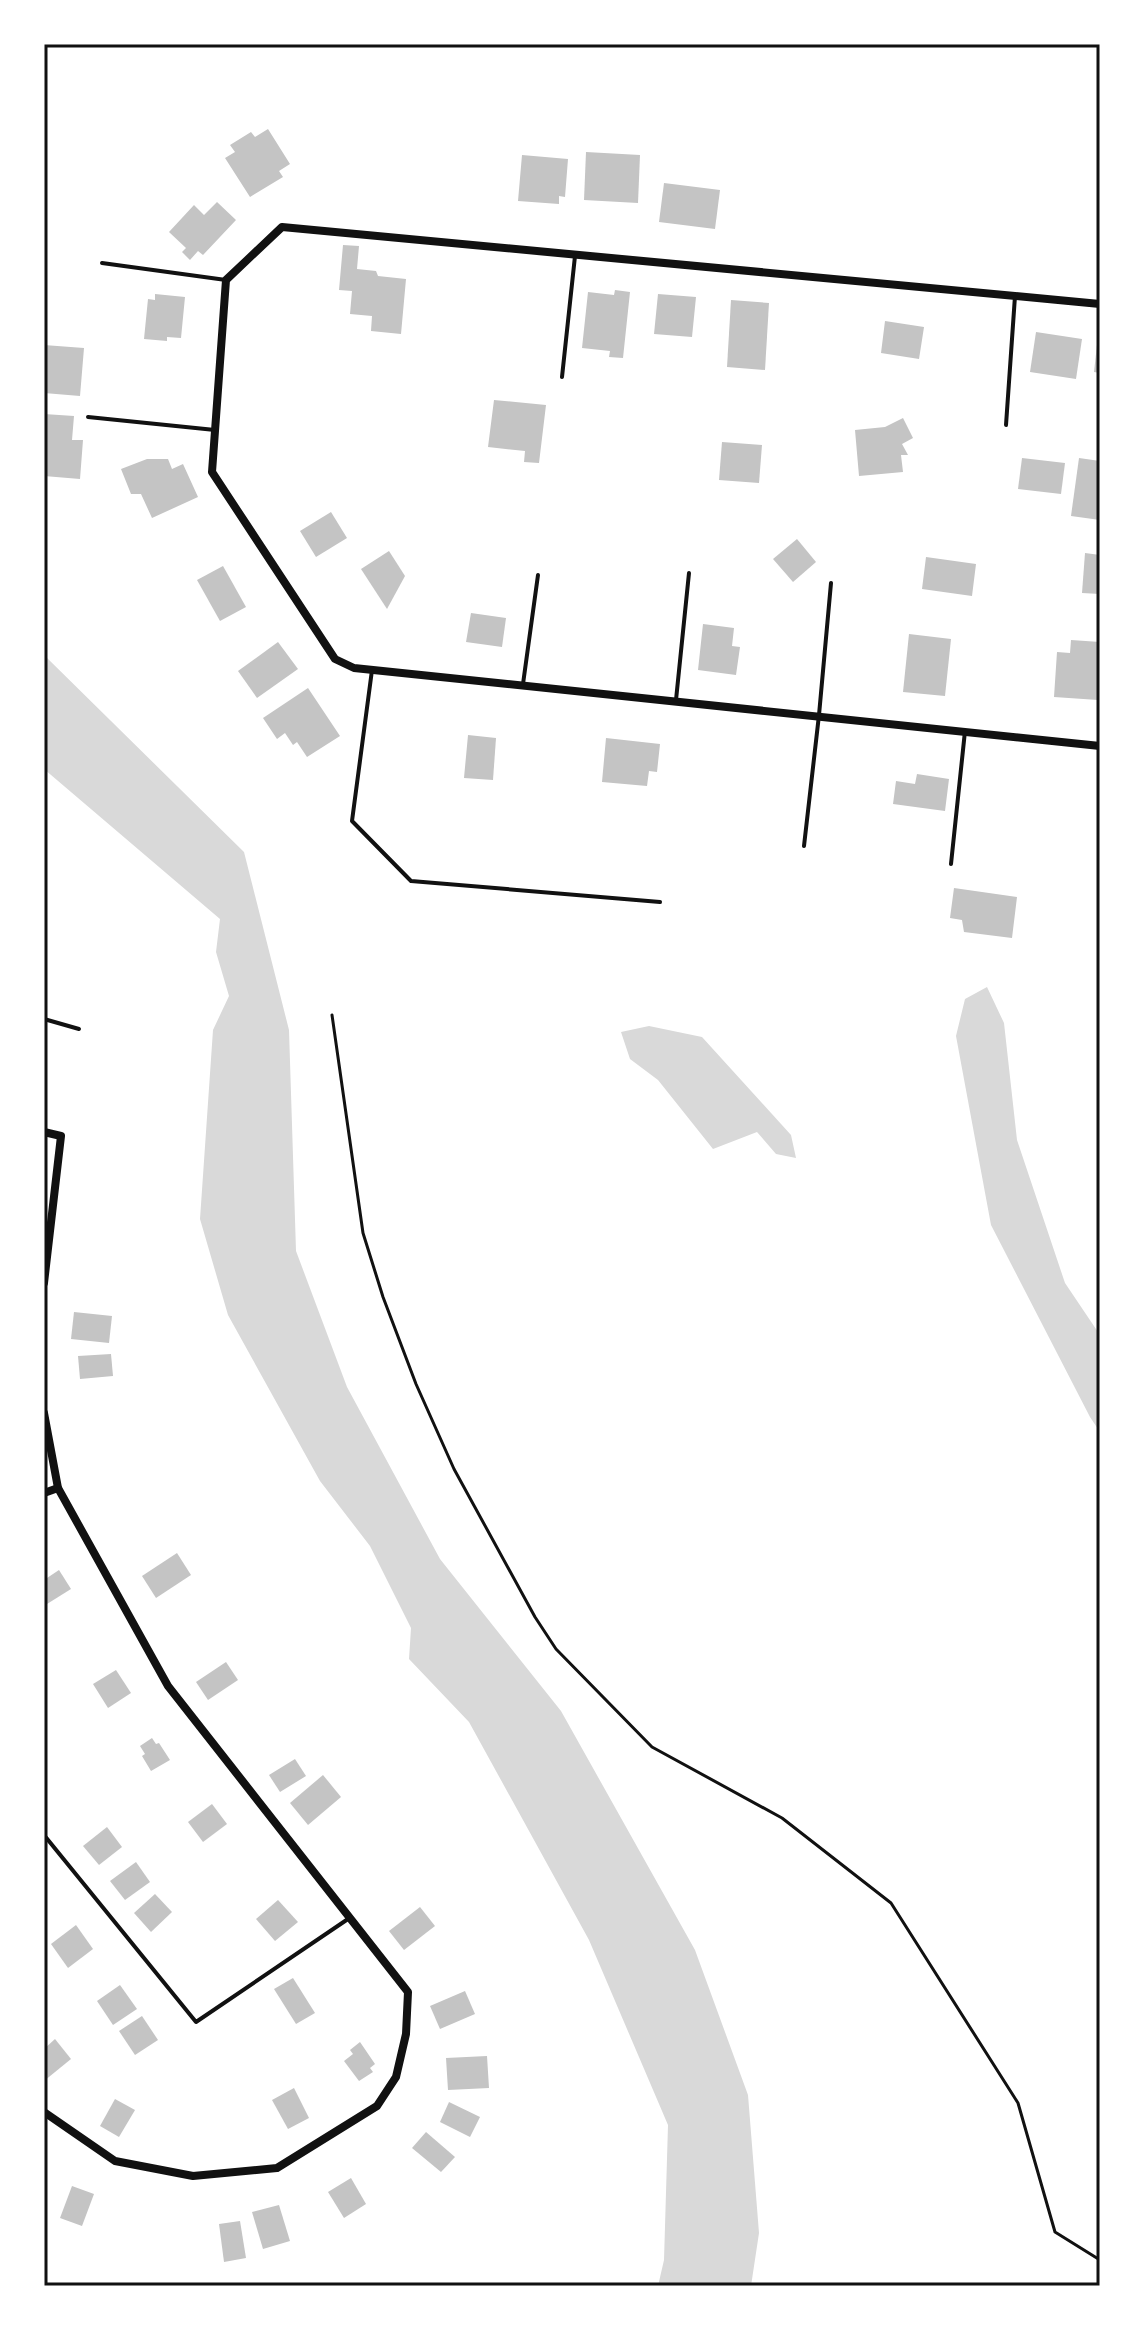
<svg xmlns="http://www.w3.org/2000/svg" width="1144" height="2330" font-family="'IBM Plex Sans',sans-serif">
<style>
.water{fill:#d9d9d9}
.building{fill:#c4c4c4}
.lines{fill:none;stroke-linecap:round;stroke-linejoin:round}
.path{stroke:#111;stroke-width:3}
.service{stroke:#111;stroke-width:4}
.minor{stroke:#111;stroke-width:8}
.neatline{fill:none;stroke:#111;stroke-width:3}
</style>
<rect width="100%" height="100%" fill="#fff"/>
<g class="water">
<path d="M44,655L244,852L289,1030L296,1251L347,1387L440,1559L561,1711L695,1950L748,2095L759,2233L751,2286H658L664,2260L668,2125L589,1940L469,1722L409,1659L411,1628L370,1546L320,1481L228,1315L200,1219L213,1030L229,996L216,952L220,919L44,769Z"/>
<path d="M987,987L1004,1023L1017,1140L1065,1283L1100,1335V1432L1090,1417L991,1225L956,1036L965,999Z"/>
<path d="M649,1026L702,1037L791,1135L796,1158L776,1154L757,1132L713,1149L658,1080L630,1059L621,1032Z"/>
</g>
<g class="building">
<path d="M268,129L290,164L279,171L283,177L250,197L225,158L235,152L230,145L251,132L255,137Z"/>
<path d="M586,152L640,155L638,203L584,200Z"/>
<path d="M522,155L568,159L565,197L559,196V204L518,201Z"/>
<path d="M664,183L720,190L715,229L659,222Z"/>
<path d="M217,202L236,220L203,255L198,251L190,260L182,252L186,248L169,232L194,205L204,215Z"/>
<path d="M343,245L359,246L357,269L376,271L378,276L406,279L401,334L371,331L372,316L350,314L352,291L339,290Z"/>
<path d="M615,290L630,292L623,358L609,357L610,351L582,348L588,292L614,295Z"/>
<path d="M155,294L185,297L181,338L167,337V341L144,339L148,299L155,300Z"/>
<path d="M658,294L696,297L692,337L654,334Z"/>
<path d="M731,300L769,303L765,370L727,367Z"/>
<path d="M885,321L924,327L919,359L881,353Z"/>
<path d="M1036,332L1082,339L1076,379L1030,372Z"/>
<path d="M44,345L84,348L80,396L44,393Z"/>
<path d="M1097,345H1100V373L1094,372Z"/>
<path d="M494,400L546,405L539,463L524,462L525,451L488,447Z"/>
<path d="M44,414L74,416L72,440H83L80,479L44,476Z"/>
<path d="M903,418L913,438L902,444L908,455H901L903,472L859,476L855,430L885,427Z"/>
<path d="M722,442L762,445L759,483L719,480Z"/>
<path d="M1022,458L1065,463L1061,494L1018,489Z"/>
<path d="M1079,458L1100,461V520L1071,516Z"/>
<path d="M147,459H168L172,469L183,464L198,497L152,518L141,494H131L121,469Z"/>
<path d="M331,512L347,538L316,557L300,531Z"/>
<path d="M797,539L816,562L793,582L773,559Z"/>
<path d="M389,551L405,576L387,609L361,569Z"/>
<path d="M1085,553L1100,555V594L1082,593Z"/>
<path d="M926,557L976,564L972,596L922,589Z"/>
<path d="M223,566L246,607L220,621L197,580Z"/>
<path d="M471,613L506,618L502,647L466,642Z"/>
<path d="M703,624L734,628L732,646L740,647L736,675L698,670Z"/>
<path d="M909,634L951,639L945,696L903,692Z"/>
<path d="M1071,640L1100,642L1098,700L1054,697L1057,652L1070,653Z"/>
<path d="M278,642L298,669L257,698L238,671Z"/>
<path d="M308,688L340,736L307,757L297,742L293,745L285,733L277,739L263,718Z"/>
<path d="M468,735L496,738L493,780L464,778Z"/>
<path d="M606,738L660,744L657,772L649,771L647,786L602,782Z"/>
<path d="M917,774L949,779L945,811L893,804L896,781L915,784Z"/>
<path d="M954,888L1017,897L1012,938L964,932L962,920L950,918Z"/>
<path d="M74,1312L112,1316L109,1343L71,1339Z"/>
<path d="M111,1354L113,1376L80,1379L78,1356Z"/>
<path d="M177,1553L191,1575L156,1598L142,1576Z"/>
<path d="M59,1570L71,1589L47,1604L44,1600V1580Z"/>
<path d="M226,1662L238,1680L208,1700L196,1682Z"/>
<path d="M116,1670L131,1693L108,1708L93,1684Z"/>
<path d="M152,1738L156,1744L159,1743L170,1760L151,1771L142,1756L145,1754L140,1746Z"/>
<path d="M295,1759L306,1776L280,1792L269,1775Z"/>
<path d="M323,1775L341,1797L308,1825L290,1803Z"/>
<path d="M212,1804L227,1824L203,1842L188,1822Z"/>
<path d="M107,1827L122,1847L99,1865L83,1846Z"/>
<path d="M136,1862L150,1882L125,1900L110,1881Z"/>
<path d="M155,1894L172,1912L151,1932L134,1913Z"/>
<path d="M278,1900L298,1922L275,1941L256,1919Z"/>
<path d="M420,1907L435,1926L404,1950L389,1931Z"/>
<path d="M76,1925L93,1949L68,1968L51,1944Z"/>
<path d="M293,1978L315,2013L296,2024L274,1989Z"/>
<path d="M120,1985L137,2009L113,2025L97,2001Z"/>
<path d="M465,1991L475,2014L440,2029L430,2006Z"/>
<path d="M142,2016L158,2040L135,2055L119,2031Z"/>
<path d="M55,2039L71,2059L44,2081V2049Z"/>
<path d="M360,2042L375,2064L370,2068L373,2072L359,2081L344,2061L353,2054L350,2050Z"/>
<path d="M487,2056L489,2088L448,2090L446,2058Z"/>
<path d="M294,2088L309,2118L288,2129L272,2100Z"/>
<path d="M115,2099L135,2110L119,2137L100,2126Z"/>
<path d="M449,2102L480,2117L470,2137L440,2122Z"/>
<path d="M426,2132L455,2157L441,2172L412,2148Z"/>
<path d="M351,2178L366,2204L344,2218L328,2192Z"/>
<path d="M72,2186L94,2194L82,2226L60,2218Z"/>
<path d="M279,2205L290,2241L263,2249L252,2212Z"/>
<path d="M240,2221L246,2258L224,2262L219,2224Z"/>
</g>
<g class="lines">
<path class="path" d="M332,1015L363,1233L383,1297L416,1384L454,1469L535,1617L556,1649L652,1747L782,1818L891,1903L1018,2103L1055,2232L1100,2260"/>
<g class="service">
<path d="M102,263L226,280"/>
<path d="M562,377L575,256"/>
<path d="M88,417L215,430"/>
<path d="M1006,425L1015,296"/>
<path d="M372,670L352,821L411,881L660,902"/>
<path d="M523,684L538,575"/>
<path d="M676,700L689,573"/>
<path d="M804,846L819,715L831,583"/>
<path d="M951,864L965,731"/>
<path d="M44,1019L79,1029"/>
<path d="M44,1835L196,2022L348,1919"/>
</g>
<g class="minor">
<path d="M1100,304L282,227L226,280L212,472L335,659L354,668L1100,746"/>
<path d="M44,1132L61,1136L44,1283"/>
<path d="M44,1413L58,1488L168,1686L408,1992L406,2034L396,2077L377,2106L277,2168L193,2176L115,2161L44,2112"/>
<path d="M44,1493L58,1488"/>
</g>
</g>
<rect width="1144" height="2330" fill="none" stroke="#ffffff" stroke-width="92"/>
<rect x="46" y="46" width="1052" height="2238" class="neatline"/>
</svg>
